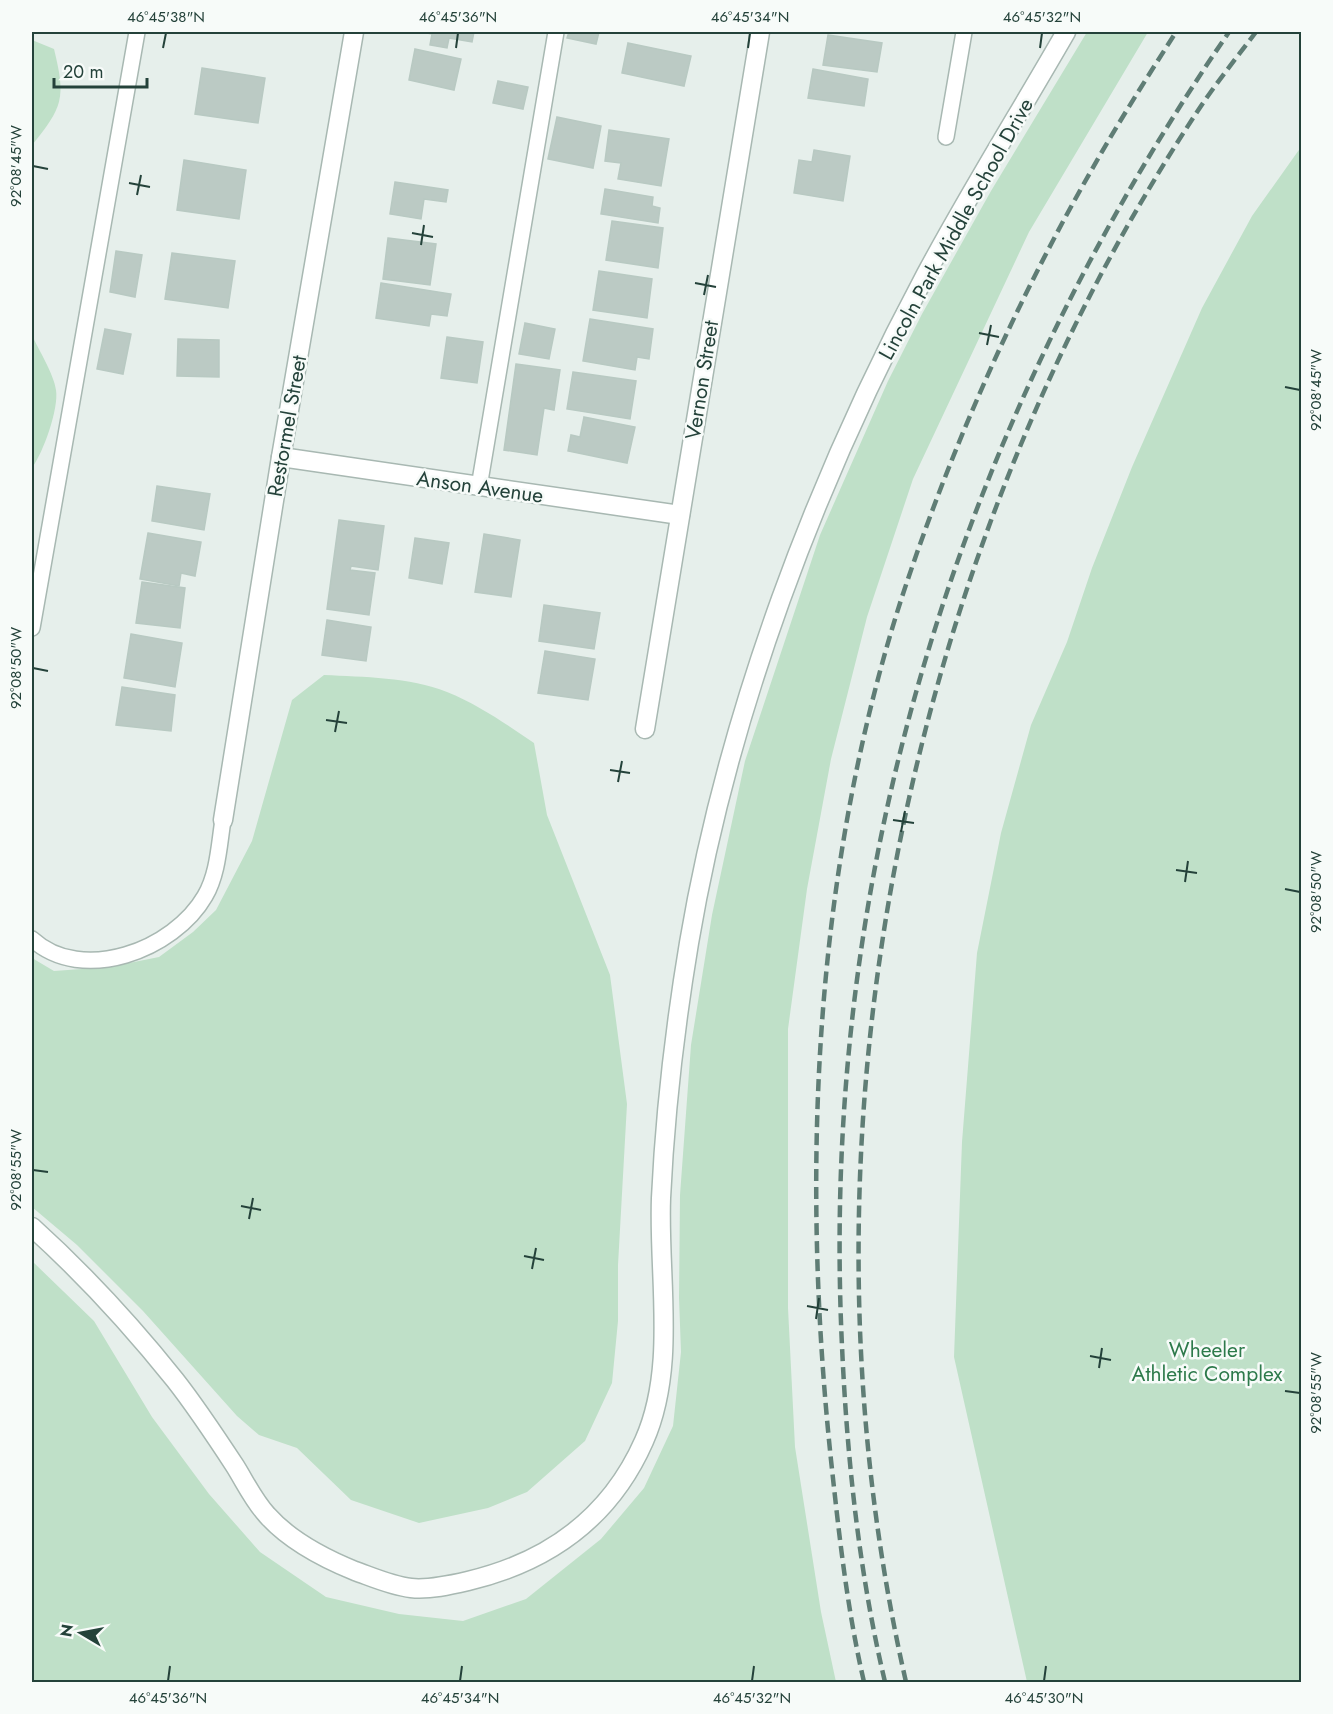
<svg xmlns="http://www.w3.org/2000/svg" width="1333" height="1714" font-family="Jost,sans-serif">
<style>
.green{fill:#bfe0c8}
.building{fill:#bbcac4;stroke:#b8c9c2;stroke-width:1.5}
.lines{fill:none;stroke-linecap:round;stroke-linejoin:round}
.lane-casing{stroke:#a8b8b2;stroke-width:18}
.street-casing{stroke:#a8b8b2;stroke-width:21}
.lane{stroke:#fff;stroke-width:15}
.street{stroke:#fff;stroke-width:18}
.rail{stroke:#5f7d75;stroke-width:4.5;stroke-dasharray:12 6;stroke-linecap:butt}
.ticks{fill:none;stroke:#24423a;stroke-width:2}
.labels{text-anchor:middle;stroke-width:5;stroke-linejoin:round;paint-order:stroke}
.street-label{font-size:21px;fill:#24423a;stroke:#f7fbf9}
.park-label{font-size:21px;fill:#2d7a4b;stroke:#f7fbf9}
.neatline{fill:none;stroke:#24423a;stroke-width:2}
.ticks-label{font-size:15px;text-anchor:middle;fill:#24423a}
</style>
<rect width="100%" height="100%" fill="#e6efeb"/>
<g class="green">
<path d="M1087,32H1148L1029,232L913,479L867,617L831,759L807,889L788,1029V1308L795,1447L821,1612L836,1682H32V1261L94,1321L152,1417L209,1494L260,1552L326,1597L399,1614L463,1621L526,1599L601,1539L644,1488L673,1426L681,1352L679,1298L680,1195L691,1045L712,915L745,761L820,535L888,381L922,314L991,191Z"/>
<path d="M32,40L54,49C66,98 63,107 32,145Z"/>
<path d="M1301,147V1682H1027L954,1357L962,1142L977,953L1001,833L1031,725L1067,642L1092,568L1132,467L1202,308L1252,216Z"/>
<path d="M32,335C38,349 54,374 56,390C59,409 43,453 32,468Z"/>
<path d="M324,675C364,677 409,677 447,692C479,705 506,724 534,743L547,815L610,975L627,1104L618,1265V1321L612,1383L585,1441L527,1492L488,1508L419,1523L351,1500L297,1448L259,1435L237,1416L143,1311L77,1245L32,1207V958L54,971L109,967L159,957L193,932L216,910L252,841L292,700Z"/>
</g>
<g class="building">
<path d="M422,32H474L472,42L449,38L447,48L430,45L432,34Z"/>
<path d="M569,32H599L596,44L567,38Z"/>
<path d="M828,35L882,43L877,72L823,65Z"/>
<path d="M628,43L691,56L684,86L622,73Z"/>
<path d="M415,49L461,59L454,90L409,80Z"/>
<path d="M202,68L265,78L258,123L195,114Z"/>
<path d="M813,69L868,79L864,106L808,98Z"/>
<path d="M498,81L528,87L523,109L493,103Z"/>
<path d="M557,117L601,126L593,168L548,159Z"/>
<path d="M609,130L669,139L661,186L618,179L621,163L605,161Z"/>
<path d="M814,150L850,156L843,201L794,193L799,160L812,162Z"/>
<path d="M184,160L246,170L239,219L177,210Z"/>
<path d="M395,182L448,190L446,202L424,199L421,219L390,214Z"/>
<path d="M605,189L653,197L652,206L660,208L658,223L601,214Z"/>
<path d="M612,221L663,228L658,268L606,260Z"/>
<path d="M388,238L436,244L430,285L383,279Z"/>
<path d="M116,251L142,255L135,297L110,292Z"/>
<path d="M172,253L235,261L228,308L165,299Z"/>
<path d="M599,271L652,279L647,318L593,310Z"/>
<path d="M381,283L451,294L447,316L431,314L429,326L376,318Z"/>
<path d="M590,319L653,329L649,359L637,357L635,370L583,361Z"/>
<path d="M525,323L555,329L549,359L519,354Z"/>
<path d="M105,329L131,334L123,374L97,369Z"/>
<path d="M447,337L483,342L477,383L441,378Z"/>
<path d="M178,339L219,340V377L177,376Z"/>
<path d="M516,364L560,370L554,410L544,408L537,455L504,450Z"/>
<path d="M573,372L636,381L630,419L567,409Z"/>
<path d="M584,417L635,427L627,463L568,451L571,435L580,437Z"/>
<path d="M157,486L210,494L204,530L152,521Z"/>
<path d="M339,520L384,526L378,570L351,566L350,570L375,573L369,615L327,609Z"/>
<path d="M148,533L201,542L195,576L181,573L179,586L140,579Z"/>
<path d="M484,534L520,540L511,597L475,592Z"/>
<path d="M415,538L449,543L442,584L409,578Z"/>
<path d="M142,582L185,588L180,628L136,623Z"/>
<path d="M544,605L600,613L594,649L539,641Z"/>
<path d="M327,620L371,627L366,661L322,655Z"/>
<path d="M131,634L182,643L175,687L124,678Z"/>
<path d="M545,651L595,659L588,700L538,693Z"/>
<path d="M122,687L175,695L171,731L116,725Z"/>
</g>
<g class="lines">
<g class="lane-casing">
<g id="lane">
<path d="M946,137L964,32"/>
<path d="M479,487L556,32"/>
<path d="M32,628L137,32"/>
<path d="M32,939C82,985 174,950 205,896C218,874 219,845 223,820"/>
</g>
</g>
<g class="street-casing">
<g id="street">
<path d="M281,457L680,515"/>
<path d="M645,729L760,32"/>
<path d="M223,820L281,457L354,32"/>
<path d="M32,1227C84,1274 131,1325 175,1380C197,1408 216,1437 235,1466C245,1482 254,1501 267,1515C290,1541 323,1558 355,1571C372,1577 392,1586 411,1588C429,1590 451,1585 468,1581C548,1562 610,1518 644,1441C677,1367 658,1277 661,1198C665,1113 675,1027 689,943C728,712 816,480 926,274C970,192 1020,112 1066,32"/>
</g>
</g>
<use href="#lane" class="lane"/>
<use href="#street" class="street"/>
<g class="rail">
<path d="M864,1682C847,1609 839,1534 831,1460C801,1175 813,875 901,600C951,447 1018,297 1099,157C1123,115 1150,73 1176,32"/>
<path d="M885,1682C859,1573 847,1458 842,1346C819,869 961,423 1229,32"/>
<path d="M906,1682C785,1153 900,561 1199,109C1217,82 1237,57 1256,32"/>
</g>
</g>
<path class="ticks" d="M163,48L166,33M456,48L458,33M748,48L750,33M1040,48L1042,33M33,166L48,169M129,183L150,187M137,195L141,175M412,233L433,237M421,245L424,225M695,283L716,287M704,295L708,275M979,333L999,337M987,345L991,325M1285,387L1300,390M33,668L48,671M326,720L347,723M335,732L339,711M610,770L630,773M618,782L622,761M893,820L914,823M901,832L905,811M1176,870L1197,873M1185,882L1188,861M1285,889L1300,892M33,1170L48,1172M241,1206L261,1210M249,1219L253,1198M524,1256L544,1260M532,1269L536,1248M807,1306L828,1310M816,1319L819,1298M1090,1356L1111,1360M1099,1368L1102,1348M1285,1391L1300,1393M168,1681L170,1666M460,1681L462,1666M752,1681L754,1666M1044,1681L1046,1666"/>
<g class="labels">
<g class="street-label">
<text transform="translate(956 229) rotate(-61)" y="7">Lincoln Park Middle School Drive</text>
<text transform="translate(702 380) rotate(-81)" y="7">Vernon Street</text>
<text transform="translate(287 426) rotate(-80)" y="7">Restormel Street</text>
<text transform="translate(480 487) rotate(8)" y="7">Anson Avenue</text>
</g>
<g class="park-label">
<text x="1207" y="1357">Wheeler<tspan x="1207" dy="24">Athletic Complex</tspan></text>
</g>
</g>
<rect width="1333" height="1714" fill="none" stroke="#f7fbf9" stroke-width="66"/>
<g transform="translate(81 1633) rotate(280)" stroke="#f7fbf9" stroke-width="4.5" paint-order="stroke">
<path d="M0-4.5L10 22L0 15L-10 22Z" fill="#24423a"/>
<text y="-9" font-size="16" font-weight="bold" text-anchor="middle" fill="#24423a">N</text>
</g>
<path d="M54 78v9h93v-9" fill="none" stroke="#24423a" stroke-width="3"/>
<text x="63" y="78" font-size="18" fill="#24423a" stroke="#f7fbf9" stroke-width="4.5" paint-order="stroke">20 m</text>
<rect x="33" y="33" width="1267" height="1648" class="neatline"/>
<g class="ticks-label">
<text x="166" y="22">46°45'38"N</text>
<text x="458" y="22">46°45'36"N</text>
<text x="750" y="22">46°45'34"N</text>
<text x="1042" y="22">46°45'32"N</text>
<text transform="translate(16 166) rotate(-90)" y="5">92°08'45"W</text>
<text transform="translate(1316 390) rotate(-90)" y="5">92°08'45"W</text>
<text transform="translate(16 668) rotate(-90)" y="5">92°08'50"W</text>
<text transform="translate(1316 892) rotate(-90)" y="5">92°08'50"W</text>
<text transform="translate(16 1170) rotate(-90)" y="5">92°08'55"W</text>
<text transform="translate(1316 1393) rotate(-90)" y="5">92°08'55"W</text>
<text x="168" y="1703">46°45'36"N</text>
<text x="460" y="1703">46°45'34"N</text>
<text x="752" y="1703">46°45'32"N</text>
<text x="1044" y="1703">46°45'30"N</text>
</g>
</svg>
